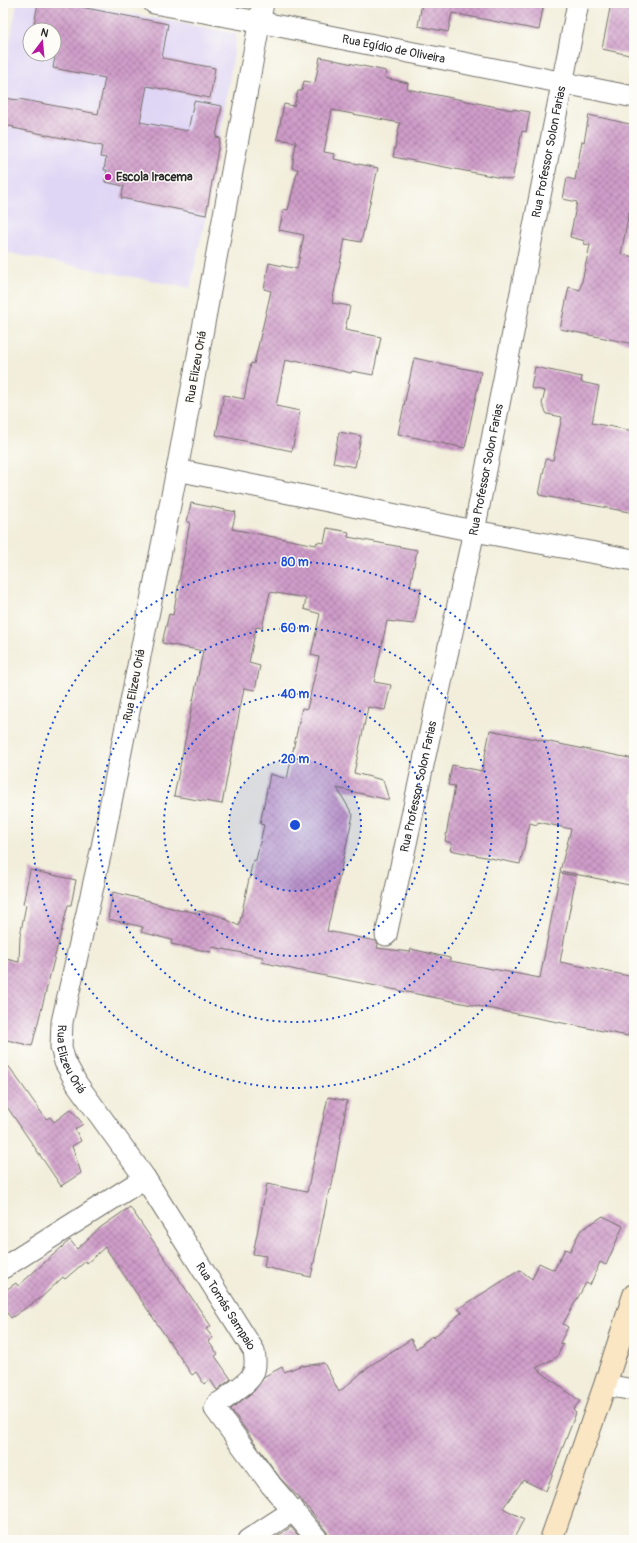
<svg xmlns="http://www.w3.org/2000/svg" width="637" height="1543" font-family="Pangolin,sans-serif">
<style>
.built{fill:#dfd5f5;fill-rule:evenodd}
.building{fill:url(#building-cross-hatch)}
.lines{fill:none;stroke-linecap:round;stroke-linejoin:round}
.street-casing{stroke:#716f69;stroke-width:23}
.secondary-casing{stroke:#716f69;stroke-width:24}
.street{stroke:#fff;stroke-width:21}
.secondary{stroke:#fbe6c4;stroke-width:22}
.ring{fill:none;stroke:#1d4ed8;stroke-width:2;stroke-dasharray:2 4}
.poi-dot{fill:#b5179e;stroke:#fdfcf7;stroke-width:1.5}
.labels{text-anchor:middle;stroke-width:3;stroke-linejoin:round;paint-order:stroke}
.street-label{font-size:12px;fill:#2b2b2b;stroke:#fdfcf7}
.poi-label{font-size:12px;font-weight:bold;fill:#2b2b2b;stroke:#fdfcf7;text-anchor:start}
.centre{fill:#1d4ed8;stroke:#fdfcf7;stroke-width:2}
.ring-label{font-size:12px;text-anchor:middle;font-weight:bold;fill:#1d4ed8;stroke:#fdfcf7;stroke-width:3;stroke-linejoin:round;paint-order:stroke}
</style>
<defs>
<pattern id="building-cross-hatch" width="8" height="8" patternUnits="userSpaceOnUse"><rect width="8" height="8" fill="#cf9cc9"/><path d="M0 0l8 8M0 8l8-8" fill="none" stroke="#a87fa3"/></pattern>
</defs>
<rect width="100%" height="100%" fill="#fdfcf7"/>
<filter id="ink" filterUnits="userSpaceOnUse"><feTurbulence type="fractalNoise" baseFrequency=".025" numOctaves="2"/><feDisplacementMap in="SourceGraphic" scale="8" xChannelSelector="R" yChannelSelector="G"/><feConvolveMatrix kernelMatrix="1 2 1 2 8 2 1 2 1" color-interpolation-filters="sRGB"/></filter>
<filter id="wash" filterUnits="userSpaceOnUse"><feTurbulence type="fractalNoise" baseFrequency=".012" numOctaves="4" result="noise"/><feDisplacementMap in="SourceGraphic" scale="16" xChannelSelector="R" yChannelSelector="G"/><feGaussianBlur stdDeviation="0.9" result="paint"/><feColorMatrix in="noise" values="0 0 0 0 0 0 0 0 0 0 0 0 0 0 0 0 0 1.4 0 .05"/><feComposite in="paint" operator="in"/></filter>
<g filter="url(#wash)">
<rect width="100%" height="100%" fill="#f2eedb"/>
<path class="built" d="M17,3H76L237,34L206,215L190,288L3,252V80ZM30,30H54V54H30Z"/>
<g id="blocks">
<g class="building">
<path d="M38,3H60L168,24L162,58L215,68L210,98L147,86L140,122L188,131L194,101L222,106L216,137L220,138L206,215L121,198L124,186L105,182L107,170H104L106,158L100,157L102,146L13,128L14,127L3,125V98L19,100V99L98,114L105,78L53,68L59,34L54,33V30H33Z"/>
<path d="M422,3H544L539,30L452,13L448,32L418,26Z"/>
<path d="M611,3H634V56L602,49Z"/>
<path d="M320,57L386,71L385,78L408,83L407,89L512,110V109L530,112L526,132L522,131L512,180L393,157L400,123L332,110L324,152L335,154L334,159L378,168L361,242L345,239L332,303L350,306L345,330L381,337L373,375L352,371L351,373L295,360L294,362L285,360L276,406L300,411L292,451L216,435L224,395L244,399L251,363L254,364L271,291L264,289L269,263L297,269L304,235L279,230L284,209L288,210L298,169L292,168L296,142L277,139L284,104L294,106L298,91H302L304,81L315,83Z"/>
<path d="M589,115L634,125V213L629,212L621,254L634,257V344L560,329L569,287L580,290L590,245L584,244L585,241L570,237L577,202L563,199L567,178L575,180L582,141L584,142Z"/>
<path d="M414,358L481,372L465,448L398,434Z"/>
<path d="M535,367L582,377L581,382L599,386L592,423L634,431V513L539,495L546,459L553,460L562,417L547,414L542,404L545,391L531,388Z"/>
<path d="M339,432L361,436L355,467L333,463Z"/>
<path d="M191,503L236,512L232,529L316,545L317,542L324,543L327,528L349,532L348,537L417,550L410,587L421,589L414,624L387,621L374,682L391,685L385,710L368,707L354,773L383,780L389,800L337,788L353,815L327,931L376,941L378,944L377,948L410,952L411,949L450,958V961L540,978L560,873L576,876L560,962L634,977V1034L629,1033L628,1036L296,970L262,962L263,957L212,947L211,952L171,944L172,940L141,932L143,927L108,919L113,892L150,901V902L182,911L183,910L197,913L198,911L220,916L239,926L253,860H256L264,825L260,824L270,774L287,779L302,708L307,709L319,657L311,655L320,614L304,609L306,598L270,592L262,628L256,627L249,663L260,666L255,690L244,688L222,804L174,796L203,651L162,643L169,614L173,615L190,522H187Z"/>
<path d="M490,730L634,759V886L560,871L571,829L538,822L537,825L530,823L520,864L450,850L452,843L445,841L455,786L448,785L452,765L482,771Z"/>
<path d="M30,870L76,880L71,905H68L32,1046L3,1039V971L6,959L19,962L20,936L26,905L23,904Z"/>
<path d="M3,1058L46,1119L50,1117L54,1122L71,1109L83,1124L75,1129L81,1141L72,1146L81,1173L61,1186L3,1101Z"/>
<path d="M328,1097L347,1101L331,1190H329L311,1277L264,1267L266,1256L253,1254L267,1184L307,1192Z"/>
<path d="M130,1207L211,1326L206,1329L213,1338L208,1341L218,1354L215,1356L231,1379L217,1390L210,1379L204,1384L196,1372L192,1375L105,1247L87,1263L86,1261L65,1279L63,1277L42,1297L11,1318L3,1308V1292L16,1283L18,1286L70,1240L77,1249L101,1227Z"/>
<path d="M603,1216L623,1226L606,1265L600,1262L590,1285L586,1283L563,1324L568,1327L560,1343L563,1344L557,1357L536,1368L580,1401L573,1410L576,1413L546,1491L523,1480L503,1508L524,1519L513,1540H330L327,1532L304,1503L280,1478L231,1409L254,1391L265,1376L282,1367L284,1372L303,1365V1366L324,1363L339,1392L371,1365L411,1339L416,1349L432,1336L433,1338L462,1312L458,1309L520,1270L532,1279L539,1263L554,1270L565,1249L570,1251L580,1231Z"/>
<path d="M291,1527L302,1540H272Z"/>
</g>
</g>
</g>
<g filter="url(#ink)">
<use href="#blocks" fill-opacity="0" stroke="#716f69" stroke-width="1"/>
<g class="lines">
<g class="street-casing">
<g id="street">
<path id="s1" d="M154,3L259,22L634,97"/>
<path id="s2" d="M263,3L177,470L102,847L62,1022L61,1047L65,1062L77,1084L145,1178L254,1351C258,1373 252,1379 235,1391C229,1396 223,1401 217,1404L215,1409L271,1485L318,1540"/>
<path d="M177,470L474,531L634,560"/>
<path id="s3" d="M386,935L474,531L578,3"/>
<path d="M3,1268L145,1178"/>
<path d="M605,1385L634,1390"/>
<path d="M248,1540L294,1510"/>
</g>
</g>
<g class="secondary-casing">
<path id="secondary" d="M551,1540L605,1385L634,1295"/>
</g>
<use href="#street" class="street"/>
<use href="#secondary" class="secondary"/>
</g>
</g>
<circle cx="295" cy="825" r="66" fill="#1d4ed8" fill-opacity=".12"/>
<g class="ring">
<circle cx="295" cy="825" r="66"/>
<circle cx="295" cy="825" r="131"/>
<circle cx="295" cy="825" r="197"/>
<circle cx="295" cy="825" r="263"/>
</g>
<circle class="poi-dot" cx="108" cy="177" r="4"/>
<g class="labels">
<g class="street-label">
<text dy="4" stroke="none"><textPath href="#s1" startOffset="244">Rua Egídio de Oliveira</textPath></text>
<text dy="4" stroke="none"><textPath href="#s3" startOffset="800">Rua Professor Solon Farias</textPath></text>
<text transform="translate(196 367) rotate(-80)" y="4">Rua Elizeu Oriá</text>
<text dy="4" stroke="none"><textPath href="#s3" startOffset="476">Rua Professor Solon Farias</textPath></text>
<text transform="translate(134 685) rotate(-79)" y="4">Rua Elizeu Oriá</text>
<text dy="4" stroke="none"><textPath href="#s3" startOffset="152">Rua Professor Solon Farias</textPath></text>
<text dy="4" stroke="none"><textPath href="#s2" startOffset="1078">Rua Elizeu Oriá</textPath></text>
<text dy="4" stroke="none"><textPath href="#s2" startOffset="1372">Rua Tomás Sampaio</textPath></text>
</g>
<g class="poi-label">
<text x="116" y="181">Escola Iracema</text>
</g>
</g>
<circle cx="295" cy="825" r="6" class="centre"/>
<g class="ring-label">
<text x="295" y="566">80 m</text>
<text x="295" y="632">60 m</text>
<text x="295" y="698">40 m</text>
<text x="295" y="763">20 m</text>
</g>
<rect width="637" height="1543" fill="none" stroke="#fdfcf7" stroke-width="16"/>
<g transform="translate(42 42) rotate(16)"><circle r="19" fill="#fdfcf7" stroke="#a9a8a5"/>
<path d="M0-3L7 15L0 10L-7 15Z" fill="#b5179e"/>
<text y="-6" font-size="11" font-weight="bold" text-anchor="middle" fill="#2b2b2b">N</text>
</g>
</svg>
